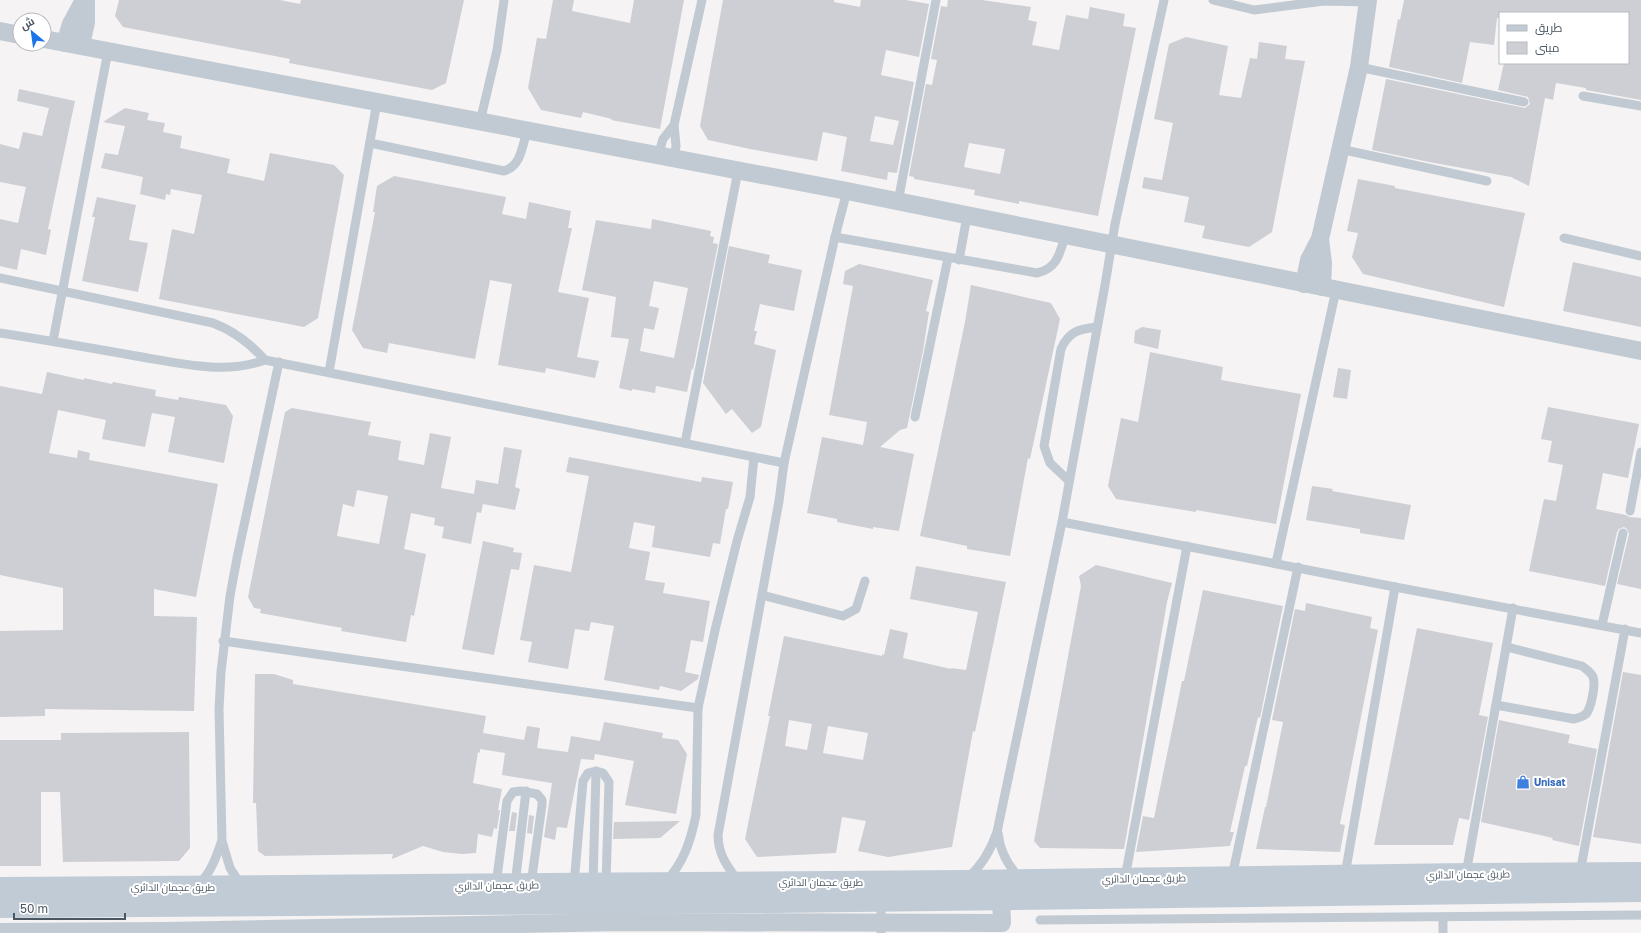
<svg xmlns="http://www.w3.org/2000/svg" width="1641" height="933" font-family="'Golos Text',Cairo,sans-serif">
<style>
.building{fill:#cdcfd5;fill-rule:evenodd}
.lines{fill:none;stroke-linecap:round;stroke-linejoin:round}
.service{stroke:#c1cad2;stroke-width:9}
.minor{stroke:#c1cad2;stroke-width:18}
.secondary{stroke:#c1cbd6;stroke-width:22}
.labels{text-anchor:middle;stroke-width:4;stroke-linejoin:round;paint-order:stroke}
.shop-label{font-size:10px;font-weight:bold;fill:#366cbe;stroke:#fff;text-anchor:start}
.street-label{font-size:10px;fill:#4a5661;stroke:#fff}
</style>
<rect width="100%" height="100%" fill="#f5f3f3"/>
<g class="building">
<path d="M119,0H280L300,4L301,0H464L446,83L432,90L289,63L290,59L123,27L115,16Z"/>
<path d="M553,0H574L572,11L630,23L634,0H684L660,129L611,120L612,119L583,112L581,118L541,110L528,88L537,38L546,39Z"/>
<path d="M723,0H834V2L860,7L861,0H906L929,4L919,57L886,50L881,75L914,82L897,173L888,172L887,180L841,171L847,137L823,132L817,161L750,149L708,140L700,126ZM875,116L899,121L893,145L870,141Z"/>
<path d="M948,0H982L1031,7L1028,20L1037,22L1032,45L1059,50L1066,15L1088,19L1090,7L1125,14L1123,26L1136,28L1098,216L1019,201V204L974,195L975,190L914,179V177L909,176L926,84L932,85L937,60L931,59L941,6L947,7ZM969,143L1005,149L1000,174L964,167Z"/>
<path d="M1404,0H1641V100L1586,90V88L1556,83L1553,100L1545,98L1529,186L1511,177L1429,162L1372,150L1386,79L1525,108L1530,104L1528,97L1498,90L1504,63H1628V13H1500V19L1497,18L1494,45L1470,42L1462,83L1389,67L1398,19L1400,20Z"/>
<path d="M1186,37L1228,46L1219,95L1241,98L1250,58L1257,59L1259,42L1287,46L1285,59L1305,61L1272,232L1249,247L1202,238L1205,226L1184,222L1189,197L1142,188L1144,177L1162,180L1173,123L1154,119L1169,44Z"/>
<path d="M19,89L75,101L48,229L51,230L46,255L21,249L17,270L0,266V219L18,223L26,187L0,182V144L19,149L23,132L42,136L49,108L17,101Z"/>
<path d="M125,108L149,113L147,120L165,123L163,132L182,136L180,148L230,159L227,173L264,181L270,153L334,165L344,175L318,318L304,327L159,299L172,229L194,234L202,195L171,189L170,195L166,194L165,200L140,194L143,177L101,168L105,153L118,155L125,126L103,122Z"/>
<path d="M394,176L506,197L502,214L526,219L529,202L571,211L568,228H572L558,292L589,298L577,357L599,361L595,378L546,368L545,373L498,365L512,284L490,280L475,359L389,343L387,353L363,348L352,330L375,212H373L377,186Z"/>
<path d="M1358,179L1395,186V188L1525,213L1504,307L1363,274L1352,257L1358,233L1347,231Z"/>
<path d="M97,197L136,205L129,240L148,243L138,292L82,281L95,217H92Z"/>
<path d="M652,219L711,231L710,236L714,237L713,243L718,244L693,370L692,368L687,392L656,386L655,393L632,389V391L619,388L629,339L611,337L616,297L582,290L596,220L651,229ZM654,281L688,288L674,358L640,351L644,328L654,330L659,308L649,306Z"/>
<path d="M729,246L770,255L768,263L802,270L794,311L760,304L754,331H757L754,344L776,350L761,427L752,433L732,409L726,414L703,383Z"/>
<path d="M1573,262L1641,277V327L1563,311Z"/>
<path d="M859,264L933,280L926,311L929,312L923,351L907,428L900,430L880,447L914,454L899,531L873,527V529L837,522V519L807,513L822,437L863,445L867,422L829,415L853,286L843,284L845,271Z"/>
<path d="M971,285L1051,303L1060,319L1030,459L1028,458L1010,556L967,549V546L920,536L965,322Z"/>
<path d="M1142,327L1161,330L1158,349L1134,343L1135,331Z"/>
<path d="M1150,352L1223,367L1221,380L1301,394L1276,524L1196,510V512L1116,499L1108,486L1121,418L1138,422Z"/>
<path d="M1338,368L1351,370L1347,399L1333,397Z"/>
<path d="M47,372L84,380V378L112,384L113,382L156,390L155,396L178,400L179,397L226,405L233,416L224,463L168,452L175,417L152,413L145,447L102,439L106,420L58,410L49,453L77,458L78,450L90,453L89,460L218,484L196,597L154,589V616L197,617L194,711L45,709V716L0,717V631L63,630V588L0,575V386L42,394Z"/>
<path d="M1548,407L1639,424L1628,478L1603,473L1596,509L1626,515L1629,517L1641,518V589L1617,584L1629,534L1627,529L1624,527L1619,529L1617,532L1605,586L1529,571L1544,499L1556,501L1563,465L1548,462L1552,441L1541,439Z"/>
<path d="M292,408L371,422L368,435L401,441L398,460L424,465L430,433L451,437L441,488L474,494L476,480L498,484L504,447L522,450L515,487L520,489L515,510L483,504L481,513L477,512L471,544L442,538L444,527L434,525L435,518L411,513L404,549L426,554L414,616L411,615L406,642L341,631L342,628L260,613L261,609L254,608L248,597L285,412ZM357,490L388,496L379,544L337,536L343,504L354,507Z"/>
<path d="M569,457L701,482L702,477L733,482L728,509H726L720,544L713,543L710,557L652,547L655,526L634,522L629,548L650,552L645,580L665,583L663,593L710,601L703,642L691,640L685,672L699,675L698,679L681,691L660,686L659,690L604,680L614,626L591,622L589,631L575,629L568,669L528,662L532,642L520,640L534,565L571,572L589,476L566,472Z"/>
<path d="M1312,486L1333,489L1332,491L1411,505L1404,540L1360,533V529L1306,520Z"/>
<path d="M483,541L514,548L513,552L522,553L519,570L511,569L494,655L462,649Z"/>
<path d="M1096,565L1172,583L1167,602L1124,849L1040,848L1034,841L1081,586L1079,576Z"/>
<path d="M916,566L1006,582L975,732L973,731L952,847L888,857L858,851L866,821L842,817L836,853L757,857L745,839L770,716H768L784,636L882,656V654L884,655L890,629L908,633L903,658L951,669V668L966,670L978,612L910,599ZM789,720L812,724L807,750L785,746ZM828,726L868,733L863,760L823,753Z"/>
<path d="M1203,590L1283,606L1260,718L1258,717L1247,766H1245L1230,832H1234L1230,846L1136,852L1143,816L1154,818L1182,681H1184Z"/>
<path d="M1306,603L1372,617L1370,628L1378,630L1340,824L1345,825L1340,852L1256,849L1265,807H1266L1283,722L1272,720L1295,609L1305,611Z"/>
<path d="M1417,628L1493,643L1479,715L1488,717L1469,820L1459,818L1453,845H1374Z"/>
<path d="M1623,672L1641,675V844L1593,837Z"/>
<path d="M255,674H274L293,680V684L486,716L483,733L524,740L527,726L540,728L537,748L568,752L571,736L600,741L604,722L663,733L662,738L678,740L687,754L676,814L625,805L634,761L595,754L594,760L581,759L567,828L557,827L555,840L544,837L552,783L502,775L505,753L480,749V753L478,752L473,783L502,789L498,810H500L497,829L494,828L492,837L478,834L476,853L462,854L443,852L423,846L392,859L393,854L265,856L258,851L256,803H253Z"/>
<path d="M1499,720L1570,735L1568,743L1597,749L1579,846L1552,840L1553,838L1481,822Z"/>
<path d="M189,732L190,848L179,861L63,862L60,792H41V866H0V740H61V733Z"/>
<path d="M512,812L517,813L515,831H509Z"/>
<path d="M529,815L534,816L532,834L527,833Z"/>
<path d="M680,821L660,838L613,839L614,822Z"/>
</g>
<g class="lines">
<g class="service">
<path d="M1213,0L1254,10L1324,1L1368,2"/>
<path d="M1359,67L1524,102"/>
<path d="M1583,96L1641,106"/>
<path d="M480,122L497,50L504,0"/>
<path d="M370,143L504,171C521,166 522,147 527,131"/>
<path d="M1340,149L1487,181"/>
<path d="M658,156L663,139L674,125"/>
<path d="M674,159L676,146L674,125L702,0"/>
<path d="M898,202L936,0"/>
<path d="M835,237L1037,273C1057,269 1060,253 1065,236"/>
<path d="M1564,238L1641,256"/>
<path d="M959,260L967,216"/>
<path d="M0,278L213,323C234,331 250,343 265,360"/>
<path d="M0,333C45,340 91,348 136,356C178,363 224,375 265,360L784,463"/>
<path d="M53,341L108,51"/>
<path d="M329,372L377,102"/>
<path d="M915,417L948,258"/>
<path d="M685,443L738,171"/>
<path d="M1069,481L1050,463L1044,446L1061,349C1069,331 1079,329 1097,327"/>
<path d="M1630,511L1641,452"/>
<path d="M1062,522L1395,587L1641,633"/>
<path d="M1276,563L1336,290"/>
<path d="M762,595L843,616L856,609L865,581"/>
<path d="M1602,625L1623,533"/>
<path d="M223,641L698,708"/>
<path d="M1496,705L1574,719C1579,718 1582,717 1586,714C1591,708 1596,685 1593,677C1591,672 1586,669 1582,666L1507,647"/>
<path d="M998,833C1000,851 1007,865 1020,878"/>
<path d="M1580,873L1625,629"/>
<path d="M1466,874L1513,608"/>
<path d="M1345,875L1395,587"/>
<path d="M1232,877L1298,567"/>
<path d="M968,878C982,865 991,850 997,832L1062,522L1105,285L1115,224L1164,0"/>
<path d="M1125,878L1187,546"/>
<path d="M666,881C684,863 691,839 696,815L698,708L716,626L737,541L750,497L754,457"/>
<path d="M738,881C727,866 718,854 718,835L779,501L784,463L835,237L847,191"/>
<path d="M574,884L583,781L588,773L596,771L603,773L609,782L606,883"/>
<path d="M593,884L596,771"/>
<path d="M198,885C210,874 216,858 221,843"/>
<path d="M241,885L230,868L222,841L219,709L221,672L230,596L237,558L279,362"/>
<path d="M496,885L507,801L513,792L521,791L537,794L542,800V805L531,884"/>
<path d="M515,885L526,791"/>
<path d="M881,900V933"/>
<path d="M1040,920L1641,915"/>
<path d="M1443,933V917"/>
</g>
<g class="minor">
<path d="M0,31L20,35"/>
<path d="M44,39L847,191L1641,351"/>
<path d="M65,43L71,24L84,0"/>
<path d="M81,45L86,22V0"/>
<path d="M1320,239L1323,263L1322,287"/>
<path d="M1304,284L1309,260L1320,239L1359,67L1368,0"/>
<path d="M0,932L165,931L620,922L1002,923L1001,898"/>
</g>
<g class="secondary">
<path d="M0,888L965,881L1466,874L1641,873"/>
<path d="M0,907L774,902L1641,891"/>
</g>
</g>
<defs>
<g id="shop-bare" transform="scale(1.08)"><path d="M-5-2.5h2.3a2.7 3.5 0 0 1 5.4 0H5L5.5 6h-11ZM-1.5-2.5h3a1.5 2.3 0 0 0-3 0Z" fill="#3f7fe0" stroke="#fff" stroke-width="2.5" paint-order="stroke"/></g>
</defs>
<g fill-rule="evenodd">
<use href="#shop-bare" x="1523" y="782"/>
</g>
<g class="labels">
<g class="shop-label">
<text x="1534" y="786">Unisat</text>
</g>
<g class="street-label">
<text transform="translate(1468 874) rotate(-1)" y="4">طريق عجمان الدائري</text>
<text transform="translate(1144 878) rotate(-1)" y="4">طريق عجمان الدائري</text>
<text x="821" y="886">طريق عجمان الدائري</text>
<text transform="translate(497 885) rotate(-1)" y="4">طريق عجمان الدائري</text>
<text x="173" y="891">طريق عجمان الدائري</text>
</g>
</g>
<rect x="1499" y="12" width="130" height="52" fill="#ffffff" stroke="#b7bbc0"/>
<rect x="1507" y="25" width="20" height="6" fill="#c1cbd6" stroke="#b7bbc0"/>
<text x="1535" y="32" font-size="12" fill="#4a5661">طريق</text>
<rect x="1507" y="42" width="20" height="12" fill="#cdcfd5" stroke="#b7bbc0"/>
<text x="1535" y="52" font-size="12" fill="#4a5661">مبنى</text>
<g transform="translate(32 32) rotate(331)"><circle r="19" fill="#ffffff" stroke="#b7bbc0"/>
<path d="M0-3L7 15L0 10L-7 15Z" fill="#1a73e8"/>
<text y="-6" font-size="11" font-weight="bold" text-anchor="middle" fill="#4a5661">ش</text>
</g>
<path d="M14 913v6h111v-6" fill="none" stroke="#4a5661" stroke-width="2"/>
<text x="20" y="913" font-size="12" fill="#4a5661" stroke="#ffffff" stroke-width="3" paint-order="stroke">50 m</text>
</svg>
